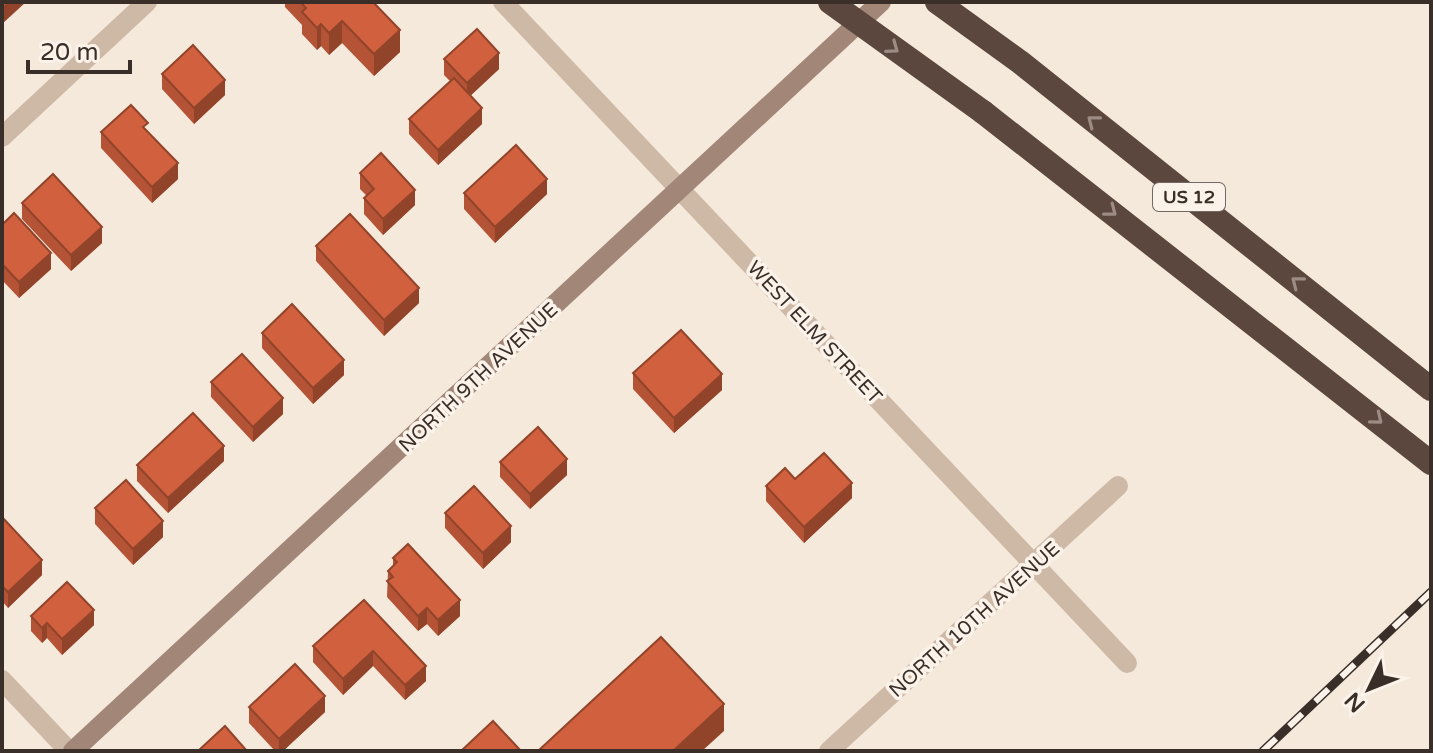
<svg xmlns="http://www.w3.org/2000/svg" width="1433" height="753" font-family="'Varela Round',sans-serif">
<style>
.lines{fill:none;stroke-linecap:round;stroke-linejoin:round}
.street{stroke:#ceb9a7;stroke-width:20}
.secondary{stroke:#a28778;stroke-width:20}
.highway{stroke:#5c473e;stroke-width:24}
.rail-casing{stroke:#3a2e28;stroke-width:9}
.rail{stroke:#fbf3ea;stroke-width:6;stroke-dasharray:18;stroke-linecap:butt}
.highway-bridge{stroke:#5c473e;stroke-width:24}
.wall{fill:#b45335}
.shaded-wall{fill:#92442b}
.building{fill:#d1613e;stroke:#92442b;stroke-width:2}
.oneway{stroke:#9c8c83}
.labels{text-anchor:middle;stroke-width:7;stroke-linejoin:round;paint-order:stroke}
.shield{fill:#fbf3ea;stroke:#746962;stroke-width:2}
.shield-label{font-size:18px;font-weight:bold;fill:#3a2e28}
.street-label{font-size:20px;fill:#3a2e28;stroke:#fbf3ea}
</style>
<rect width="100%" height="100%" fill="#f5e9dc"/>
<g class="lines">
<g class="street">
<path d="M503,2L1127,663"/>
<path d="M2,137L147,2"/>
<path d="M2,680L69,751"/>
<path d="M829,751L1118,486"/>
</g>
<path class="secondary" d="M73,751L881,2"/>
<g class="highway">
<path d="M937,2L1020,62L1431,389"/>
<path d="M983,112L1431,463"/>
</g>
<g class="rail-casing">
<path id="rail" d="M1263,751L1431,592"/>
</g>
<use href="#rail" class="rail"/>
<path class="highway-bridge" d="M830,2L983,112"/>
</g>
<g class="wall">
<path d="M285,2H373L400,52L374,76L342,43L329,55L321,46L317,50L302,34V25L285,7Z"/>
<path d="M444,59L499,69L470,96L482,124L438,165L409,134V119L450,81L444,75Z"/>
<path d="M162,74L225,95L194,124L162,89Z"/>
<path d="M148,131L178,179L152,203L101,148V132Z"/>
<path d="M360,173L415,205L383,235L364,214V198L367,196L360,189Z"/>
<path d="M464,193L547,194L495,243L464,209Z"/>
<path d="M22,203L102,243L71,271L22,219Z"/>
<path d="M2,225L51,269L19,298L2,280Z"/>
<path d="M316,246L419,303L384,336L316,261Z"/>
<path d="M262,333L344,375L313,404L262,348Z"/>
<path d="M633,373L722,390L674,433L633,389Z"/>
<path d="M211,382L283,414L253,442L211,397Z"/>
<path d="M224,461L168,513L137,481V465Z"/>
<path d="M500,462L567,475L530,509L500,477Z"/>
<path d="M766,486L852,498L804,543L766,501Z"/>
<path d="M95,508L163,537L133,565L95,524Z"/>
<path d="M445,513L511,542L483,569L445,528Z"/>
<path d="M2,517L42,575L8,608L2,601Z"/>
<path d="M393,558L460,616L438,636L427,624L418,631L387,597L388,571L393,566Z"/>
<path d="M364,600L426,681L405,700L373,666L343,695L313,662V646Z"/>
<path d="M31,616L94,625L62,655L47,638L42,643L31,631Z"/>
<path d="M249,707L325,712L283,751H275L249,723Z"/>
</g>
<g class="shaded-wall">
<path d="M9,2H26L2,24V9Z"/>
<path d="M342,21V43L329,55V33Z"/>
<path d="M321,24V46L317,50V28Z"/>
<path d="M400,30V52L374,76V54Z"/>
<path d="M499,53V69L467,99V83Z"/>
<path d="M225,80V95L194,124V108Z"/>
<path d="M482,108V124L438,165V150Z"/>
<path d="M178,163V179L152,203V187Z"/>
<path d="M547,179V194L495,243V227Z"/>
<path d="M415,190V205L383,235V219Z"/>
<path d="M102,227V243L71,271V255Z"/>
<path d="M51,253V269L19,298V282Z"/>
<path d="M419,288V303L384,336V320Z"/>
<path d="M344,360V375L313,404V388Z"/>
<path d="M722,374V390L674,433V418Z"/>
<path d="M283,398V414L253,442V427Z"/>
<path d="M224,446V461L168,513V498Z"/>
<path d="M567,459V475L530,509V494Z"/>
<path d="M852,483V498L804,543V527Z"/>
<path d="M163,521V537L133,565V549Z"/>
<path d="M511,526V542L483,569V553Z"/>
<path d="M42,560V575L8,608V592Z"/>
<path d="M460,600V616L438,636V620Z"/>
<path d="M427,608V624L418,631V616Z"/>
<path d="M94,610V625L62,655V639Z"/>
<path d="M47,623V638L42,643V628Z"/>
<path d="M373,651V666L343,695V679Z"/>
<path d="M426,666V681L405,700V685Z"/>
<path d="M325,696V712L283,751H279V739Z"/>
<path d="M724,704V731L702,751H673Z"/>
</g>
<g class="building">
<path d="M2,2H9L2,9Z"/>
<path d="M300,2H373L400,30L374,54L342,21L329,33L321,24L317,28L302,12L306,8Z"/>
<path d="M477,29L499,53L467,83L444,59Z"/>
<path d="M193,45L225,80L194,108L162,74Z"/>
<path d="M454,78L482,108L438,150L409,119Z"/>
<path d="M131,105L148,123L143,127L178,163L152,187L101,132Z"/>
<path d="M516,145L547,179L495,227L464,193Z"/>
<path d="M381,153L415,190L383,219L364,198L374,189L360,173Z"/>
<path d="M53,174L102,227L71,255L22,203Z"/>
<path d="M14,213L51,253L19,282L2,264V225Z"/>
<path d="M350,214L419,288L384,320L316,246Z"/>
<path d="M292,304L344,360L313,388L262,333Z"/>
<path d="M681,330L722,374L674,418L633,373Z"/>
<path d="M242,354L283,398L253,427L211,382Z"/>
<path d="M193,413L224,446L168,498L137,465Z"/>
<path d="M538,427L567,459L530,494L500,462Z"/>
<path d="M824,453L852,483L804,527L766,486L785,468L795,479Z"/>
<path d="M126,480L163,521L133,549L95,508Z"/>
<path d="M474,486L511,526L483,553L445,513Z"/>
<path d="M2,517L42,560L8,592L2,586Z"/>
<path d="M408,544L460,600L438,620L427,608L418,616L387,581L393,577L388,571L397,562L393,558Z"/>
<path d="M67,582L94,610L62,639L47,623L42,628L31,616Z"/>
<path d="M364,600L426,666L405,685L373,651L343,679L313,646Z"/>
<path d="M661,637L724,704L673,751H538Z"/>
<path d="M295,664L325,696L279,739L249,707Z"/>
<path d="M493,721L521,751H461Z"/>
<path d="M225,726L247,751H198Z"/>
</g>
<defs><path id="oneway-chevron" d="M-2-3.5L2.5 0L-2 3.5" fill="none" stroke-width="1.6" stroke-linecap="round" stroke-linejoin="round" transform="scale(2)"/></defs>
<g class="oneway">
<use href="#oneway-chevron" transform="translate(893 48) rotate(36)"/>
<use href="#oneway-chevron" transform="translate(1093 121) rotate(-142)"/>
<use href="#oneway-chevron" transform="translate(1111 211) rotate(38)"/>
<use href="#oneway-chevron" transform="translate(1297 282) rotate(-142)"/>
<use href="#oneway-chevron" transform="translate(1377 419) rotate(39)"/>
</g>
<g class="labels">
<rect class="shield" x="1153" y="183" width="72" height="28" rx="6"/>
<g class="shield-label">
<text x="1189" y="203">US 12</text>
</g>
<g class="street-label">
<text transform="translate(815 332) rotate(47)" y="7">WEST ELM STREET</text>
<text transform="translate(478 377) rotate(-43)" y="7">NORTH 9TH AVENUE</text>
<text transform="translate(974 619) rotate(-42)" y="7">NORTH 10TH AVENUE</text>
</g>
</g>
<rect width="1433" height="753" fill="none" stroke="#3a2e28" stroke-width="8"/>
<g transform="translate(1369 689) rotate(227)" stroke="#fbf3ea" stroke-width="6" paint-order="stroke">
<path d="M0-6L14 30L0 20L-14 30Z" fill="#3a2e28"/>
<text y="-12" font-size="22" font-weight="bold" text-anchor="middle" fill="#3a2e28">N</text>
</g>
<path d="M28 60v12h102v-12" fill="none" stroke="#3a2e28" stroke-width="4"/>
<text x="40" y="60" font-size="24" fill="#3a2e28" stroke="#fbf3ea" stroke-width="6" paint-order="stroke">20 m</text>
</svg>
